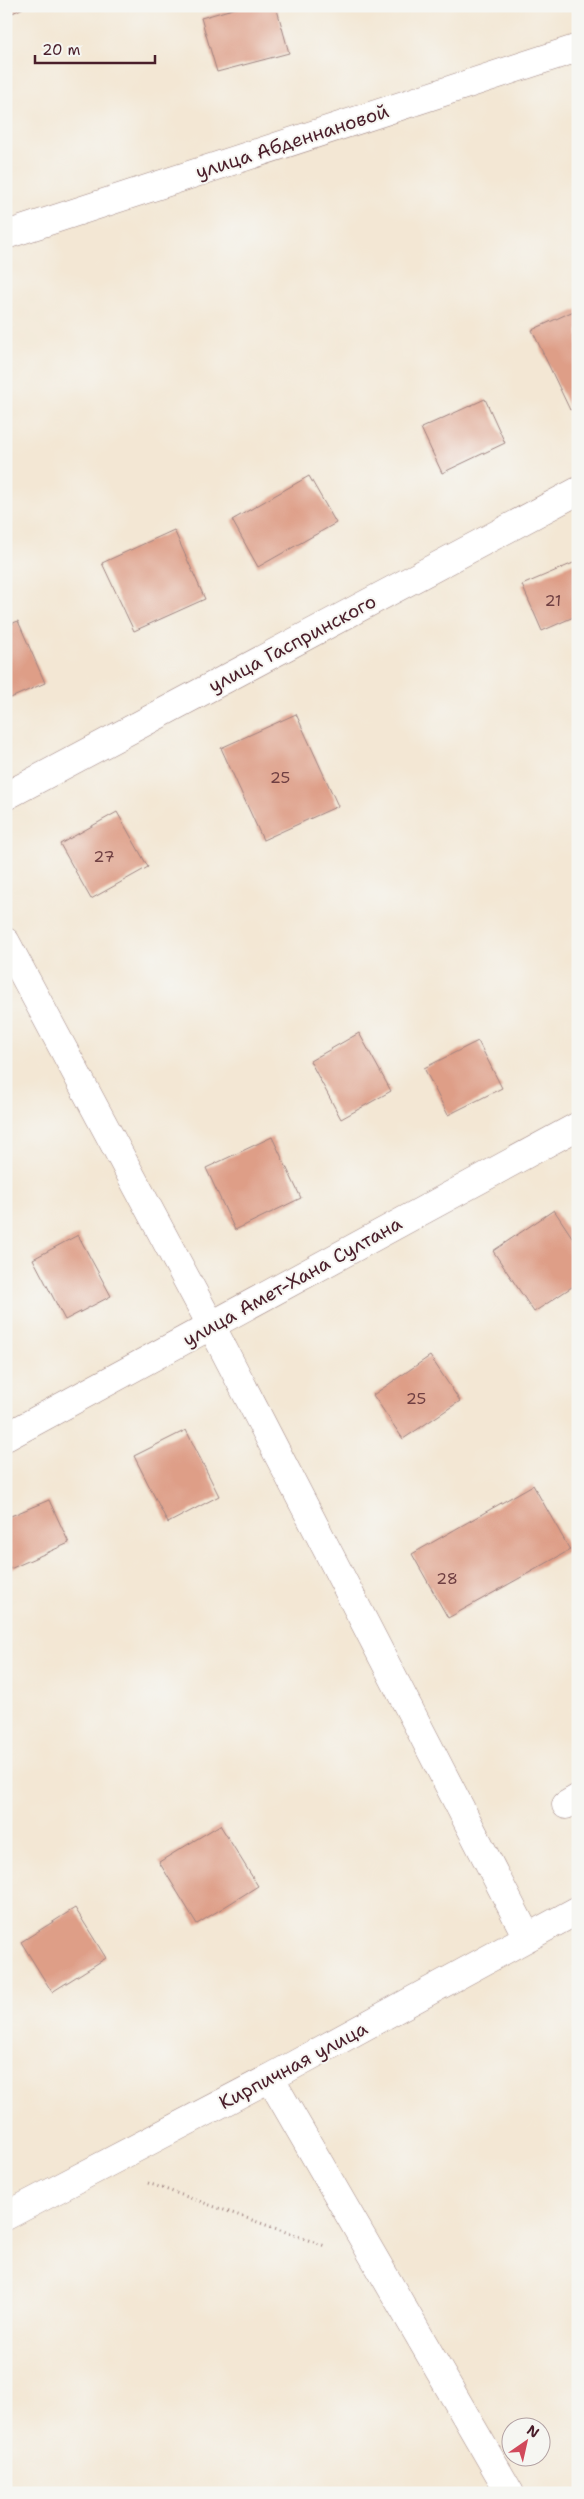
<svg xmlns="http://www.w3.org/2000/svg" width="584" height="2499" font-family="'Shantell Sans',sans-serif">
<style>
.building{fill:#de9e87}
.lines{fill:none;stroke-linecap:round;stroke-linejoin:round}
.minor-casing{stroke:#9e8380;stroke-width:29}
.major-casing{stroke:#9e8380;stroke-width:29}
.path{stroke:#9e8380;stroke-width:3;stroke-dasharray:1 4;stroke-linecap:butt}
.minor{stroke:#fff;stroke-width:28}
.major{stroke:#fff;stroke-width:28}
.labels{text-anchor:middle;stroke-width:4;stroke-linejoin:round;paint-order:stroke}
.number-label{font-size:16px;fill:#6f3f42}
.street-label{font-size:19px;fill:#4a1f2b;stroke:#f6f6f2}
</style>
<rect width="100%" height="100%" fill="#f6f6f2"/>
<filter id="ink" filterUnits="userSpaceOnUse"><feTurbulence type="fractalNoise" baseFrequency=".02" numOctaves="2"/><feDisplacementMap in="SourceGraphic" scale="10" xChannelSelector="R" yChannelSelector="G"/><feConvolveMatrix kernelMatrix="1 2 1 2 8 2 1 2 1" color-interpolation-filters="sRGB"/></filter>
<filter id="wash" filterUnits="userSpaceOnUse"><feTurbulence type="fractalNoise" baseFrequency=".0096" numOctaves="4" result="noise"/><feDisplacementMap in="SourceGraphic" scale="20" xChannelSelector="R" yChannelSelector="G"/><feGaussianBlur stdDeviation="1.12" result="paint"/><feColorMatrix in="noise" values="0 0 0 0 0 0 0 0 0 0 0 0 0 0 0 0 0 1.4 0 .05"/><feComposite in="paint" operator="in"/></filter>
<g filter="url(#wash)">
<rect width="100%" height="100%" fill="#f3e7d4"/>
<g id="blocks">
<g class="building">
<path d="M6,6H22L23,8L6,16Z"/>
<path d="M243,6H276L289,53L217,72L201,18Z"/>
<path d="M578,309V406L570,410L532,330Z"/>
<path d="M485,399L505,443L442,473L421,428Z"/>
<path d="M309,476L336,523L258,567L232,520Z"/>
<path d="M174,530L205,599L134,631L102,563Z"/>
<path d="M578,561V615L542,631L522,585Z"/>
<path d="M18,621L45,683L6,700V626Z"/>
<path d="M296,714L338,806L263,840L221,748Z"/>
<path d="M117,812L148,867L91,899L60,844Z"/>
<path d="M359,1033L391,1091L341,1119L310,1061Z"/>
<path d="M478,1041L502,1088L448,1115L424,1068Z"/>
<path d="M272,1137L301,1198L235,1230L206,1168Z"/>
<path d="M554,1210L578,1246V1283L534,1312L493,1251Z"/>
<path d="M78,1235L111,1296L65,1320L33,1259Z"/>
<path d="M430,1356L460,1401L403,1439L373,1395Z"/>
<path d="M186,1430L219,1496L168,1523L134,1456Z"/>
<path d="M533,1485L570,1550L448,1618L412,1554Z"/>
<path d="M49,1500L69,1543L10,1569L6,1560V1518Z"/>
<path d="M220,1825L258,1886L197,1924L159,1862Z"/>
<path d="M75,1908L106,1958L52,1992L21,1942Z"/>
</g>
</g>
</g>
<g filter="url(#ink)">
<use href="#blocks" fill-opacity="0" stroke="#9e8380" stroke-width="1"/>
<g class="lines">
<g class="minor-casing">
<g id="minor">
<path d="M6,235L578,48"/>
<path d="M6,796L578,491"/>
<path d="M6,942L211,1325L527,1937"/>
<path d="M6,1437L578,1126"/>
<path d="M566,1805L578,1798"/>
<path d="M270,2078L510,2493"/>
</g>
</g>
<g class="major-casing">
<path id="major" d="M6,2216L270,2078L578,1910"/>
</g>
<path class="path" d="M148,2183L325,2246"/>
<use href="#minor" class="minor"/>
<use href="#major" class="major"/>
</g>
</g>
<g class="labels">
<g class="number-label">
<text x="553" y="606">21</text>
<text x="280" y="783">25</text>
<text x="104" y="862">27</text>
<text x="416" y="1404">25</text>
<text x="447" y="1584">28</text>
</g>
<g class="street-label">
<text transform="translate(292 141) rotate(-18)" y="7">улица Абденнановой</text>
<text transform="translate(292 643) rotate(-28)" y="7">улица Гаспринского</text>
<text transform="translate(292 1281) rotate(-29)" y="7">улица Амет-Хана Султана</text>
<text transform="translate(293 2065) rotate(-28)" y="7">Кирпичная улица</text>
</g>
</g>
<rect width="584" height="2499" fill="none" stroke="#f6f6f2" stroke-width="25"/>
<g transform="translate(526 2442) rotate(34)"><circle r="24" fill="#f6f6f2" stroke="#b1a0a2"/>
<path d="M0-4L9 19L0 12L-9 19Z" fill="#d1495b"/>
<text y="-8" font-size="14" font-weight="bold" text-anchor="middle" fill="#4a1f2b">N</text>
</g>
<path d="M35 55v8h120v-8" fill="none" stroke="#4a1f2b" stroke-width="2.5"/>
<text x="42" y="55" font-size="15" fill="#4a1f2b" stroke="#f6f6f2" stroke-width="4" paint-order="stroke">20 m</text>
</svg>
